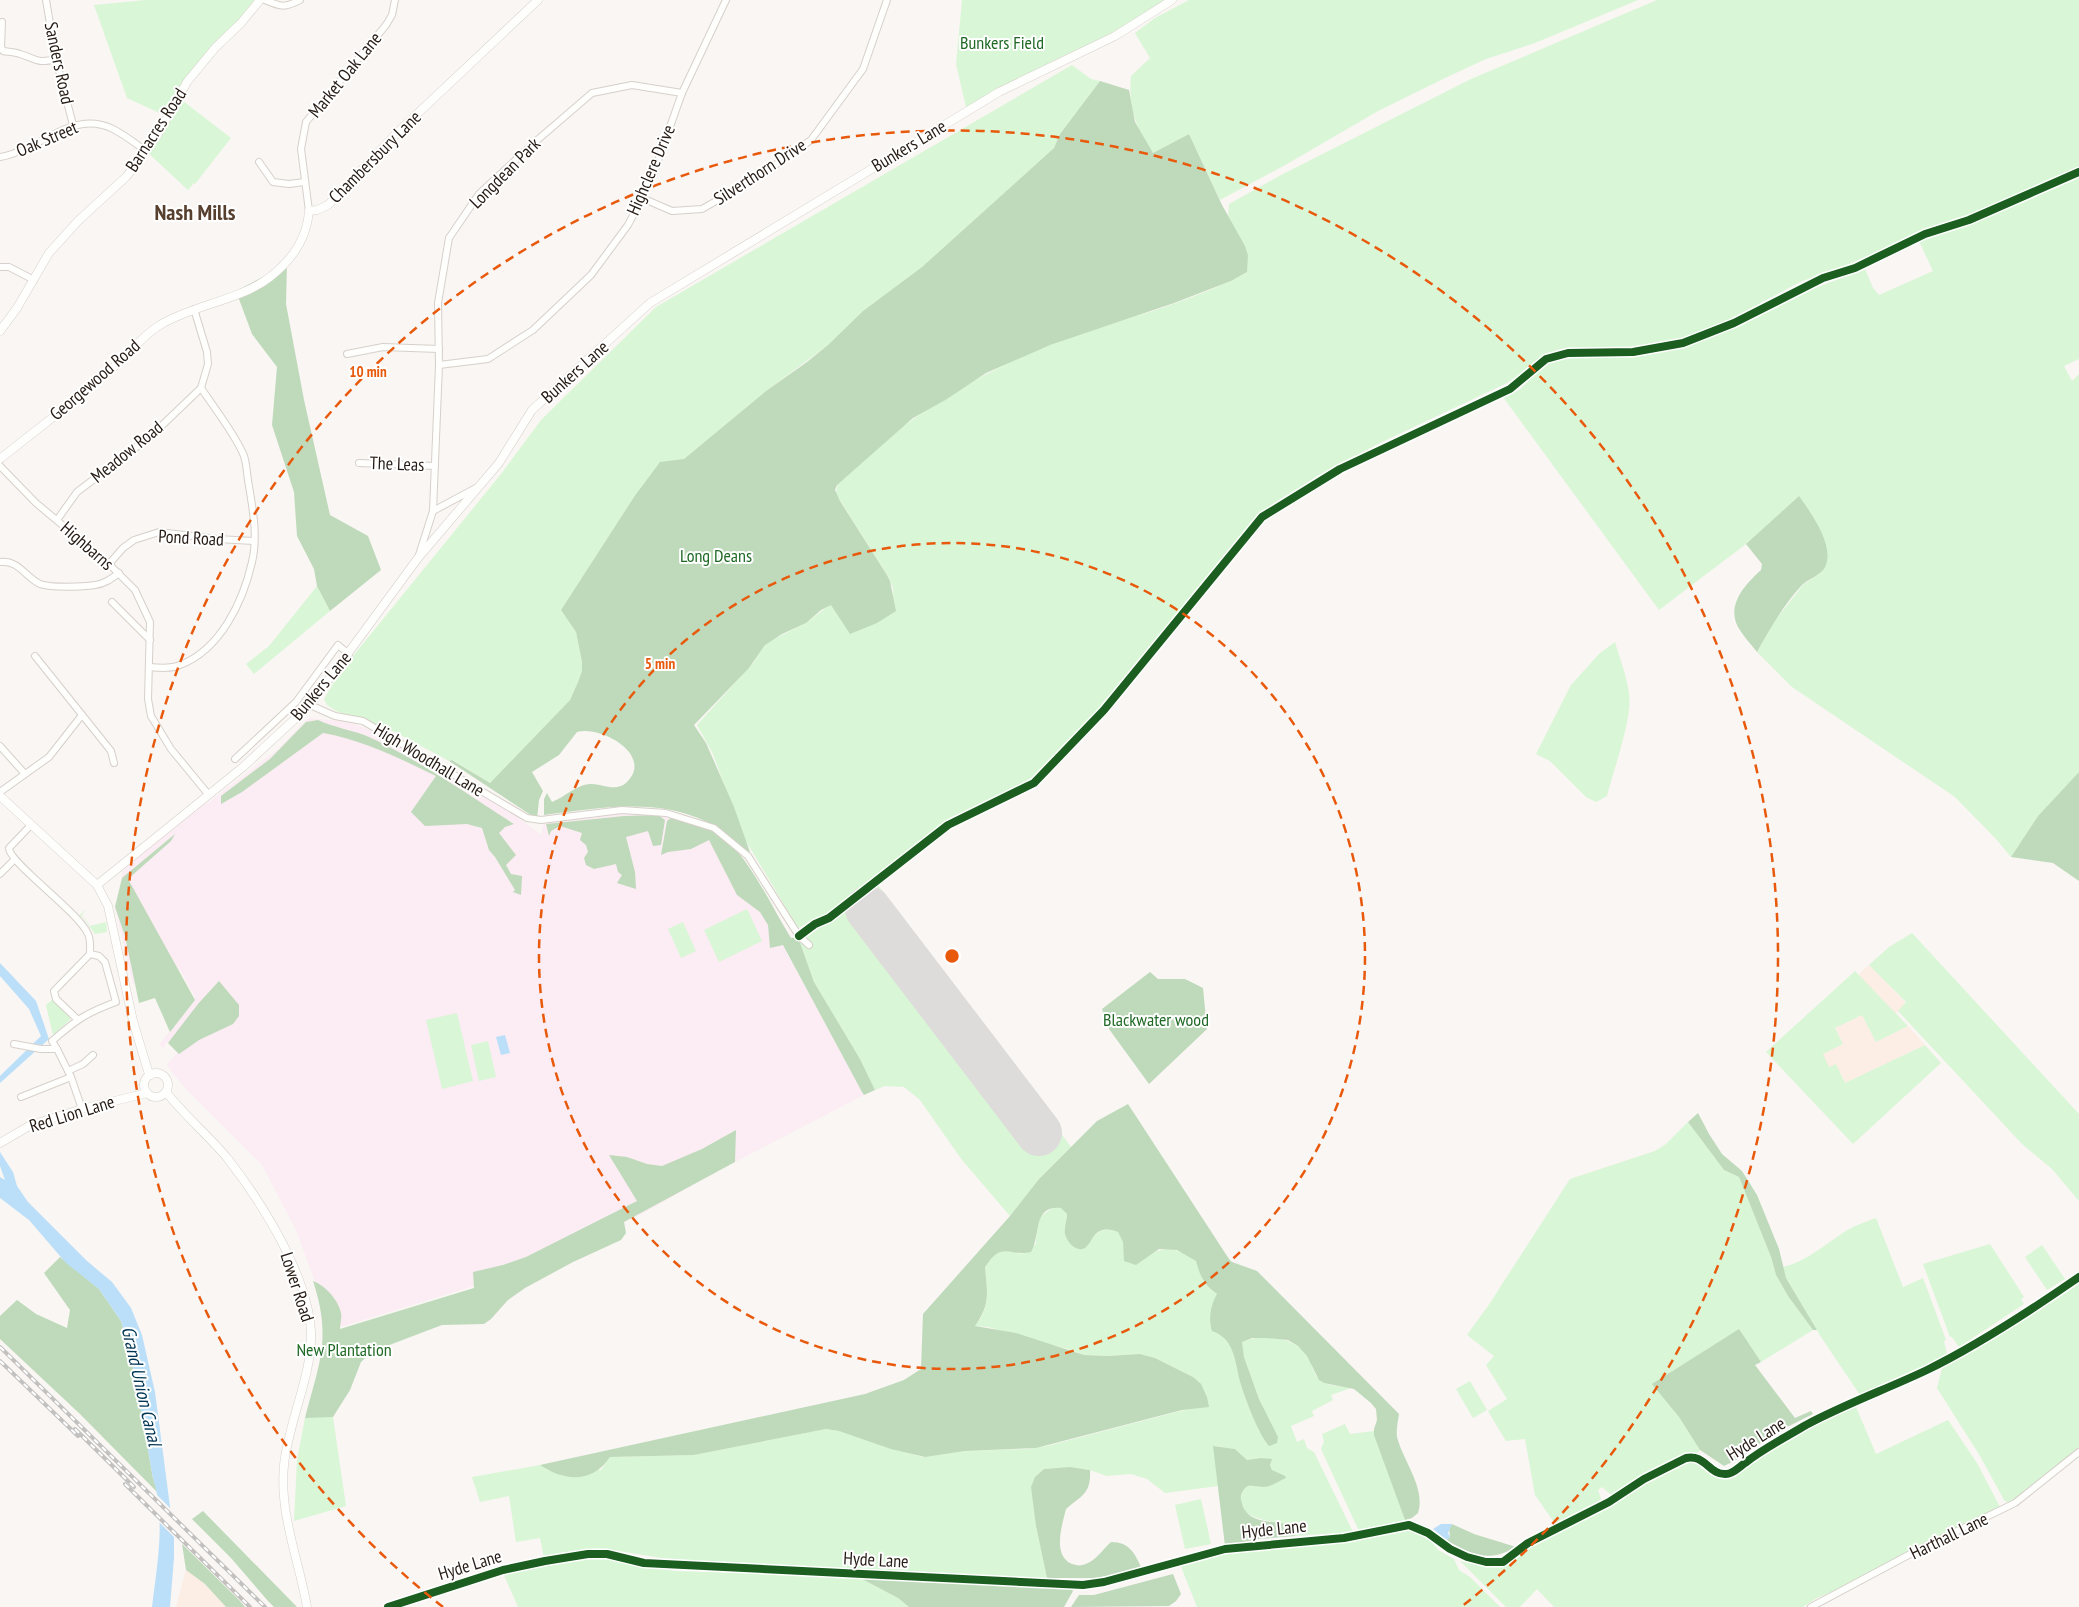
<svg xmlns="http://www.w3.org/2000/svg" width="2079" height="1607" font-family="'PT Sans Narrow',sans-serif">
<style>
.built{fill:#fceee4}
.education{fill:#fbedf3}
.green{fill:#d9f6d6}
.forest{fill:#bedaba}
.water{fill:#bcdff9}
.pier{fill:#f9f6f3}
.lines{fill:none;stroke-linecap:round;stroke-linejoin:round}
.runway{stroke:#dedcda;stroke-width:46}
.minor-casing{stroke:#d7d0ca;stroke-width:8}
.tertiary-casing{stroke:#d7d0ca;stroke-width:9}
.minor{stroke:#fefefd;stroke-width:6}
.tertiary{stroke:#fefefd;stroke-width:8}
.rail-casing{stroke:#c3c1c0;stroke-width:4}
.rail{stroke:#fff;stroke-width:2;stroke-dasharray:5.5;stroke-linecap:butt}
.cycleway-casing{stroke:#fff;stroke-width:11}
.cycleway{stroke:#1b5e20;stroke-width:8}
.ring{fill:none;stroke:#e8590c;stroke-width:2.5;stroke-dasharray:9 6}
.labels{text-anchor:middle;stroke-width:4;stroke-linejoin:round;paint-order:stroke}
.park-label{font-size:18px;fill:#1f6925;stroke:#fff}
.street-label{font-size:18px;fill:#261b14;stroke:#fff}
.water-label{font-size:19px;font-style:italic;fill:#003554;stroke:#fff}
.district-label{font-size:22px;font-weight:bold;fill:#573f2e;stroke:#fff}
.centre{fill:#e8590c;stroke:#fff;stroke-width:2.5}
.ring-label{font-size:15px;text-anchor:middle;font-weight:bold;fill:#e8590c;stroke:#fff;stroke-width:4;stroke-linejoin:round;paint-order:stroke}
</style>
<rect width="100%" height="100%" fill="#f9f6f3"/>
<g class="built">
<path d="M1869,965L1906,1003L1895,1014L1858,975Z"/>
<path d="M1862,1015L1876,1042L1908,1026L1925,1045L1845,1083L1836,1065L1829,1068L1822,1054L1843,1044L1835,1028Z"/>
<path d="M186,1570L205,1584L226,1607H176Z"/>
</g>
<path class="education" d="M310,718L349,722L378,733L508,810L541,835L544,822L624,813H662L740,852L791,938L782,944L864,1095L716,1172L642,1214L474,1286L340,1327L324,1336V1324H325L316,1285L296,1230L262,1165L187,1090L170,1070L167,1064L179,1051L168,1041L163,1048L159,1045L195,997L180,970L133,984L115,907L123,871L198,806L200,807L209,802L278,749L306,720Z"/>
<g class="green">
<path d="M146,0H260L215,48L179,98L231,138L195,184L194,183L188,190L146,151L168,117L127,98L94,5Z"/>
<path d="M962,0H1171L1108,39L966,107L956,64Z"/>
<path d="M1189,0H1638L1535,43L1486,59L1445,78L1378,111L1287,164L1220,200L1189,134L1153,153C1136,130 1128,106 1131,76L1150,58L1135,33L1155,18Z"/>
<path d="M1657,0H2079V167L1976,212L1919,233L1847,265L1800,282L1729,320L1683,338L1664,342L1622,348H1568L1557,350L1507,383L1382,442L1317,476L1255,521L1083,729L1024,785L942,829L829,914L798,928L743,836L713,754L697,725L754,662L766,643L806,623L831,604L894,612L893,588L888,576L836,494L838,482C859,464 879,445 901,428C948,393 1002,363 1057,342C1120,319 1186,305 1246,273L1245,248L1228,217L1229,204L1283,174L1471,79Z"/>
<path d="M1072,65L1091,79L1100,81L1060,134L1054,148L922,267L863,311L828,345L766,391L684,459L634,497L561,610L576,632L582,662V671L578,682L570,700L490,783L453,760L449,761L395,732L336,711L327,705L324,699L340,672L501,474L541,420L656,307Z"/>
<path d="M2079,174V359L2064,366L2072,381L2079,374V772L2038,816L2011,857L1996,839L1955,797L1792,687L1757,652L1773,623L1803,585L1823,571L1799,496L1746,544L1659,610L1503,397L1519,390L1549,361L1584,355L1631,356L1665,351L1688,344L1733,327L1786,299L1865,269L1873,288L1879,295L1933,271L1919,241L1973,221Z"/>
<path d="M317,586L330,611L254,674L246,664L269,646Z"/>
<path d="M1615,642C1620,659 1627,677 1629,694C1633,717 1613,771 1607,796L1596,802L1586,797L1550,761L1536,754L1571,685L1599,654Z"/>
<path d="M878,885L1071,1147L1039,1179L1010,1216L962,1160L920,1100L904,1087L885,1086L875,1090L860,1059L814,982L798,937L835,917Z"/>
<path d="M86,909L82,915L90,926L106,922L107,932L95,934L82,916L77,918Z"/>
<path d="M747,909L762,941L719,962L704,930Z"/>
<path d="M683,922L696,951L681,958L668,929Z"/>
<path d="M1912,933L2079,1114V1201L2052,1169L2022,1144L1898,1011L1906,1002L1869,965L1889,947Z"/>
<path d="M1855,971L1908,1026L1876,1042L1862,1015L1835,1028L1843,1044L1823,1054L1829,1067L1836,1064L1845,1083L1925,1045L1941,1063L1853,1144L1766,1052Z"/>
<path d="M53,999L70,1017V1020L53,1035L46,1005Z"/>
<path d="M457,1013L473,1081L442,1089L426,1020Z"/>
<path d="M488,1041L496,1077L479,1081L471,1045Z"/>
<path d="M1688,1122L1724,1170L1739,1177L1771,1257L1776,1275L1788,1296L1813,1330L1761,1362L1738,1330L1653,1384L1679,1417L1700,1450L1695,1456C1671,1453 1632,1482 1611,1495L1602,1487L1598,1490L1602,1502L1556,1525L1535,1495L1525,1439L1506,1441L1488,1411L1507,1399L1486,1365L1494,1356L1467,1335L1488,1306L1570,1179L1655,1151L1666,1144Z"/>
<path d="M1055,1207L1061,1208L1067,1214L1066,1221L1087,1246C1095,1232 1102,1227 1118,1232L1123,1241L1142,1261C1162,1244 1175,1247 1197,1261C1200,1276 1204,1286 1217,1294L1220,1334C1226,1341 1231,1346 1235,1355C1237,1363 1238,1371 1239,1378C1243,1394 1258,1434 1269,1445L1267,1417L1259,1399L1244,1357L1241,1342C1264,1333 1294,1336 1308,1357C1312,1364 1314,1376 1321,1381C1328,1386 1342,1386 1351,1388L1331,1395L1333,1400L1312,1411L1314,1416L1291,1426L1297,1442L1304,1439L1307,1448L1314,1452L1353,1532L1295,1536L1294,1531C1290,1528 1285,1525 1280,1523C1266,1520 1235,1518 1241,1495C1242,1491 1245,1487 1248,1486C1253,1484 1258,1488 1263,1487C1271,1486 1279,1481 1285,1478L1274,1473L1270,1465L1271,1460L1261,1458L1247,1460L1235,1449L1214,1446L1218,1486L1165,1493L1147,1479L1131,1474L1107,1476L1087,1469L1055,1468L1044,1469L1035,1477L1036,1526L1047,1578L916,1574L739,1564L662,1558L613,1550L593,1551L544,1558L540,1538L516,1542L509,1496L480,1502L472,1477L540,1465L548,1470H601L610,1457L694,1455L826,1429L839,1431L922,1457L965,1451L1026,1449L1047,1446L1188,1409L1193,1377L1155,1358L1140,1354L1108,1356L1084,1355L1068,1349L988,1327L975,1326C991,1306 987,1291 985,1267C996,1250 1003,1248 1022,1254L1036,1244C1037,1225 1036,1216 1055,1207Z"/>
<path d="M1876,1218L1903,1287L1923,1278L1946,1340L1944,1341L1947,1354L1931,1363L1860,1395L1821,1337L1786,1278L1782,1267C1808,1262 1828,1241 1851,1228C1859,1224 1868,1221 1876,1218Z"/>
<path d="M1990,1244L2024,1297L2021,1299L2024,1304L1959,1347L1952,1337H1950L1923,1264Z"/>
<path d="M2042,1245L2065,1279L2047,1290L2025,1257Z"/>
<path d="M2079,1281V1450L2009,1503L2004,1500L1980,1456L1937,1388L1943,1364L2006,1330Z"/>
<path d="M1470,1381L1487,1410L1473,1418L1456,1389Z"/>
<path d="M1856,1407L1876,1454L1948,1420L1977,1463L2000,1507L1858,1581L1817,1598L1803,1607H1554L1537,1589L1520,1607H1506L1460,1561L1489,1567L1506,1564L1531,1545L1599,1510L1678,1465L1692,1460L1704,1464L1717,1477L1724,1479L1738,1472L1805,1428Z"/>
<path d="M309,1417H333L346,1506L294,1521L297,1460L305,1418Z"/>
<path d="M1345,1424L1350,1434L1374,1431L1405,1520L1376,1528L1359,1531L1321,1449L1324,1442L1322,1434Z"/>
<path d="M1201,1499L1211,1544L1185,1549L1175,1505Z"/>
<path d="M1404,1527L1414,1528L1425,1533L1438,1550L1454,1559L1459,1570L1470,1577L1500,1607H1197L1180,1564L1226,1552Z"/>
<path d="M610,1558L674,1571L786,1574L862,1579L898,1598L909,1607H518L503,1573L586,1559Z"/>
</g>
<g class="forest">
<path d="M1100,81L1129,90L1135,122L1153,153L1189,134L1222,205L1245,246L1248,255L1247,272L1231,281L1174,303L1050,345L986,373L947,399L913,418L837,485L835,490L840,501L887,575L890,581L896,611L877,623L850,634L831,605L821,610L806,623L782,634L765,645L749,668L694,725L706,743L734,807L750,852L746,853C734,843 721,830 707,822C657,797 597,808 544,815V799L547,793L552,802C565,797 576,785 590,784C601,783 616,793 627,782C654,755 601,725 577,732L559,755L532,772L543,791L539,800L537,819L449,761L452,760L490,783L570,700L578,682L582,671V662L576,632L561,610L634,497L660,462L684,459L766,391L807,362L828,345L863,311L922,267L1054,148L1060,134Z"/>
<path d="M287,264L286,304L304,400L330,515L368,536L381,570L330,611L317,586L314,569L297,536L294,492L272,425L277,367L252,334L236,291Z"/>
<path d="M1799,496C1811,513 1837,548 1824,569C1819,576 1808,579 1802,585C1784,604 1770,629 1757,652C1751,644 1743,636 1738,627C1726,604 1746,584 1761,570L1762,564L1746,544Z"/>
<path d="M318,720C335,728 353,730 369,737C421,761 467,794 514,824L505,827L499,833L516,855L506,865L511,874L522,876L521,895L513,892L515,890L495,857L489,850L482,828L467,824L425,826L411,812L436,776C399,758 363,740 323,733L242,792L221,804V796L270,759L306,722Z"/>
<path d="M2079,772V881L2053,863L2011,857L2038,816Z"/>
<path d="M658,815L665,820L661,845L653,846L648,831L626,837L635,872L636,889L617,883L622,875L618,872L616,864L594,869L586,865L584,858L588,852L586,845L580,840L582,833L560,826L551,831L549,836L546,824L624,816Z"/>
<path d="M671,818C686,822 703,825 715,832C747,850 771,907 791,938L798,937L814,982L860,1059L875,1090L864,1095L862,1092L783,945L770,948L768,925L760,912L737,895L709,840L691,849L668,852L661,855L667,821Z"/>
<path d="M175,834L171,841L128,879L195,1000L170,1032L155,998L139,1003L125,936L115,907L122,878Z"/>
<path d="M1150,972L1158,979H1185L1203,988L1207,1029L1149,1084L1109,1029L1102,1009Z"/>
<path d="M219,981L239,1005V1016L233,1024L199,1040L179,1054L168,1043L198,1004Z"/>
<path d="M1128,1104L1229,1259L1232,1262L1257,1271L1399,1414C1398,1421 1396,1430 1397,1437C1403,1461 1426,1488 1418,1513L1412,1518L1405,1520L1374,1435V1429L1377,1420L1376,1409L1371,1403L1354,1389L1324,1383L1319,1380L1307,1356L1298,1346L1288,1340L1266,1338H1252L1242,1342L1244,1357L1259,1399L1278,1437L1277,1443L1269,1446C1258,1433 1246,1401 1241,1385C1235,1365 1236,1339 1212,1331C1208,1319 1211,1304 1217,1294C1204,1285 1200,1276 1196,1261L1177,1250L1159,1249L1136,1265L1124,1261L1123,1242L1118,1232C1112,1230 1107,1228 1100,1231C1093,1234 1092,1241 1087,1246C1079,1255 1067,1243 1065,1234C1064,1228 1067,1220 1067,1214L1061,1208C1032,1205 1041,1236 1031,1252C1008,1257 1003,1240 985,1267C987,1293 991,1303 975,1326L1016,1333L1084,1355L1108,1356L1140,1354L1155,1358L1193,1377L1201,1384L1207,1397L1209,1407L1182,1410L1036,1448L965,1451L925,1457L891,1449L839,1431L826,1429L694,1455L610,1457C592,1484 564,1481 540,1465L865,1394L904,1380L921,1369L923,1314L1010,1216L1039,1179L1097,1121Z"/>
<path d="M1698,1113L1709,1134L1722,1154L1742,1171L1757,1195L1779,1249L1786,1278L1817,1330H1813L1788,1296L1776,1275L1771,1257L1739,1177L1724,1170L1688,1122Z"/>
<path d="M736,1130L735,1162L624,1222L626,1233L621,1240L573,1262L525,1288L508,1300L491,1319L484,1324L442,1325L371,1352L361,1362L350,1390L333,1417L305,1418C319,1364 332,1338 313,1281C325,1285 339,1301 341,1313C342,1319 340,1324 340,1329L474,1288L473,1272L503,1265L526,1257L637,1201L609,1155L627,1157L647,1164L662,1166L702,1149Z"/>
<path d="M60,1257L99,1289L121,1321L132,1359L153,1478L158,1493L80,1414L0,1339V1316L17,1300L36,1314L67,1328L70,1310L44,1273Z"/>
<path d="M1739,1329L1761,1362L1755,1365L1795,1418L1811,1411L1813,1414L1775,1433L1738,1459L1724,1466L1700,1450L1679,1417L1652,1384Z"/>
<path d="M1213,1446L1235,1449L1247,1460L1261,1458L1272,1459L1270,1465L1272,1470L1285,1476L1286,1478C1279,1481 1271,1487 1264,1487C1258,1487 1253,1485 1248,1486C1244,1488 1242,1492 1241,1495C1240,1499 1242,1503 1243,1507C1253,1527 1277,1518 1292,1527L1295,1536L1259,1539L1225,1546Z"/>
<path d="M1070,1467L1090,1470C1091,1494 1082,1495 1066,1509C1062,1525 1052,1556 1072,1564C1078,1566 1082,1566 1088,1563C1097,1559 1103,1549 1111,1542C1130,1542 1135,1554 1142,1569L1097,1578H1047L1036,1526L1031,1487L1035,1477L1044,1469Z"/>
<path d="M203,1511L297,1607H274L268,1601L231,1558L192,1519Z"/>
<path d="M1452,1524L1474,1534L1516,1547C1488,1563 1472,1555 1446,1540L1450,1537L1449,1528Z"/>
<path d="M182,1544L239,1600L245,1607H226L205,1584L186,1570Z"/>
<path d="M1173,1574L1181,1594L1176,1601L1169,1606L1071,1607L1079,1595H1094Z"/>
<path d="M862,1579L1071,1588L1073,1591L1064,1607H909L898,1598Z"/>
</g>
<g class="water">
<path d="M0,963L36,1001L49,1039L0,1083V1076L41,1036L29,1009L0,976Z"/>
<path d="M505,1035L510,1053L501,1055L496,1037Z"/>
<path d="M0,1152L13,1172L17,1186L28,1202L87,1261L112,1282L131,1308L142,1335L155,1392L174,1537V1558L170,1607H152C157,1565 166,1520 153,1478L132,1359L121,1321L99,1289L66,1263L29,1220L0,1198V1177L5,1180L0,1166Z"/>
<path d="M1441,1524H1452L1448,1533L1450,1537L1446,1540L1433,1529Z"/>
</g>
<path class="pier" d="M155,1493L173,1511L176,1539L157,1520Z"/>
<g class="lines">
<path class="runway" d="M868,909L1039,1133"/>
<g class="minor-casing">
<g id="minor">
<path d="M46,0L56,59L73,125"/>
<path d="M265,0C281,7 285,8 300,0"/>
<path d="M2,22L1,47L3,51C8,52 15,52 20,54C37,59 36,64 56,59"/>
<path d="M0,157C41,150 71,109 113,129C125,135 136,144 146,151"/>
<path d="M259,162L273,182L289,184L304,182"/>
<path d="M642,198L672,211L702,209L758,177L811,140L863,69L887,0"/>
<path d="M309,211L301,149L306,122L386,25L392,15L395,0"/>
<path d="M0,267H9L34,280"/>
<path d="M347,354L383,347L439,349"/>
<path d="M439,365L488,359L533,330L591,275L628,225L642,198L654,172L682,93L726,0"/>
<path d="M359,463L435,466"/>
<path d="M0,466L36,503L109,564L135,590L150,622L148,699L151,716L171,749L208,794"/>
<path d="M433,511L476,488"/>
<path d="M57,520L77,492L151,436L201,388"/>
<path d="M419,555L433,511L439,365L438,303L449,238L479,194L535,142L592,93L632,85L682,93"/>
<path d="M0,562C19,560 25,577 40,584C51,588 83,587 95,585C104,584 111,579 119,573"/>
<path d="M109,564L123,548L134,540L159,532L217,539L254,541"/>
<path d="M112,602L150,640"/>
<path d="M35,656L111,751L114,763"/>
<path d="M150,667C160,668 171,669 180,665C220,650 243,602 252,562C258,537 253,511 249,486C247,477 247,465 244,456C237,437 213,406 201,388L208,364L207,352L194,309"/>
<path d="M310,705L335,716L363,721L527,818L541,820L622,810L666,813L714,828L748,856L799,936L809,945"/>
<path d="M0,746L25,774"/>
<path d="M235,759L296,702L338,645L349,654"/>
<path d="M0,792L49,757L82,715"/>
<path d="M31,825L9,848C9,863 78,911 88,934C91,940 90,948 90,954L54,991L56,999L77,1019"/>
<path d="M0,874L14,860"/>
<path d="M14,1044L41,1049H57L71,1077L82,1109"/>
<path d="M57,1049L52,1041C76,1020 86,1013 116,1002L105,962L99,956L90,954"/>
<path d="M68,1071L83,1064L93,1055"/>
<path d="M21,1097L71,1077"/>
<path d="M388,1607L503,1570L545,1561L588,1554H607L644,1563L1083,1585L1104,1582L1225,1549L1344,1538L1409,1525L1428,1533L1450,1549L1467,1557L1486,1562H1503L1528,1543L1609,1502L1644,1479L1686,1458C1705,1454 1709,1475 1726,1474C1733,1474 1739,1467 1745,1463C1764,1448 1786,1437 1806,1425C1845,1404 1887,1389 1927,1370C1980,1344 2030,1311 2079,1277"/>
<path d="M1811,1607L1916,1551L2015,1503L2079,1452"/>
</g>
</g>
<g class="tertiary-casing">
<g id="tertiary">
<path d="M0,331L17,308L49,253L78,221L127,176L159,132L187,82L215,48L241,23L260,0"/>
<path d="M0,459C36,430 74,402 109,371C127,357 140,337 160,325C193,305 241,300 270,277C292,260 307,238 309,211L317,210L328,205L399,131L538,0"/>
<path d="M0,796L97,885L108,906L133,1021L148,1071L151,1075"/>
<path d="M97,885L243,767L310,705L418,558L499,463L532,410L650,303L999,92L1115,36L1172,0"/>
<circle cx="156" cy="1085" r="12"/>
<path d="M166,1092C185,1116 209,1136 228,1159C262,1203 308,1275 311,1332C313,1373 288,1423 284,1465C279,1514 299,1560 307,1607"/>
<path d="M0,1143L31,1125L82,1109L147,1093"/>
</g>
</g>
<use href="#minor" class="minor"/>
<use href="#tertiary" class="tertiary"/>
<g class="rail-casing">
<g id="rail">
<path d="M0,1347L265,1607"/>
<path d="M0,1361L78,1436"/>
<path d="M75,1429L134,1487"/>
<path d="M125,1484L250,1607"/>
</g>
</g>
<use href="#rail" class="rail"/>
<g class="cycleway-casing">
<g id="cycleway">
<path d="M799,936L815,924L829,918L948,825L1034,783L1104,710L1262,517L1340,469L1510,389L1546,359L1568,353L1633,352L1683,343L1734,323L1823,278L1855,268L1925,234L1969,220L2079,172"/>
<path d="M388,1607L503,1570L545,1561L588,1554H607L644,1563L1083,1585L1104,1582L1225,1549L1344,1538L1409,1525L1428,1533L1450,1549L1467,1557L1486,1562H1503L1528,1543L1609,1502L1644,1479L1686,1458C1705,1454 1709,1475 1726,1474C1733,1474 1739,1467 1745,1463C1764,1448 1786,1437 1806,1425C1845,1404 1887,1389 1927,1370C1980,1344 2030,1311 2079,1277"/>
</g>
</g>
<use href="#cycleway" class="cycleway"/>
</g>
<g class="ring">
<circle cx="952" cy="956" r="413"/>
<path d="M443 1607A826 826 0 1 1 1461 1607"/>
</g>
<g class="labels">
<g class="park-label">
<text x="1002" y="49">Bunkers Field</text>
<text x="716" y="562">Long Deans</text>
<text x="1156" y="1026">Blackwater wood</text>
<text x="344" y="1356">New Plantation</text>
</g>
<g class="street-label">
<text transform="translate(59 63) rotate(78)" y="6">Sanders Road</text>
<text transform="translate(345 75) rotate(-51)" y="6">Market Oak Lane</text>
<text transform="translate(156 130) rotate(-57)" y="6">Barnacres Road</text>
<text transform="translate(47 139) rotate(-23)" y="6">Oak Street</text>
<text transform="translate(909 146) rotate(-31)" y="6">Bunkers Lane</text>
<text transform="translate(375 157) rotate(-45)" y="6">Chambersbury Lane</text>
<text transform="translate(651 170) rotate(-67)" y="6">Highclere Drive</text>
<text transform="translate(760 172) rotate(-33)" y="6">Silverthorn Drive</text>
<text transform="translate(505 173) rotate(-45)" y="6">Longdean Park</text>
<text transform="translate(575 372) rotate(-42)" y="6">Bunkers Lane</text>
<text transform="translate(95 380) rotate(-41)" y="6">Georgewood Road</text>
<text transform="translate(127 452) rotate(-39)" y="6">Meadow Road</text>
<text transform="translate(397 464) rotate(2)" y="6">The Leas</text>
<text transform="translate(191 538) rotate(3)" y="6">Pond Road</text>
<text transform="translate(87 546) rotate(41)" y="6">Highbarns</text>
<text transform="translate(321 686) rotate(-50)" y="6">Bunkers Lane</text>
<text transform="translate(429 760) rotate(31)" y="6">High Woodhall Lane</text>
<text transform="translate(72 1114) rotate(-17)" y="6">Red Lion Lane</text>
<text transform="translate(297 1287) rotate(72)" y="6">Lower Road</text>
<text transform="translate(1756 1439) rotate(-32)" y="6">Hyde Lane</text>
<text transform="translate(1274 1529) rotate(-6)" y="6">Hyde Lane</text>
<text transform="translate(1949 1536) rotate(-26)" y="6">Harthall Lane</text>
<text transform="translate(876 1560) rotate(3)" y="6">Hyde Lane</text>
<text transform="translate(470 1565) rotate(-17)" y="6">Hyde Lane</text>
</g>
<g class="water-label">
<text transform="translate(142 1386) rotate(77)" y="7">Grand Union Canal</text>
</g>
<g class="district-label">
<text x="195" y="220">Nash Mills</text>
</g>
</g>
<circle cx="952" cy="956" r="8" class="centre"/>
<g class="ring-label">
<text x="368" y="377">10 min</text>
<text x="660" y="669">5 min</text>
</g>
</svg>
